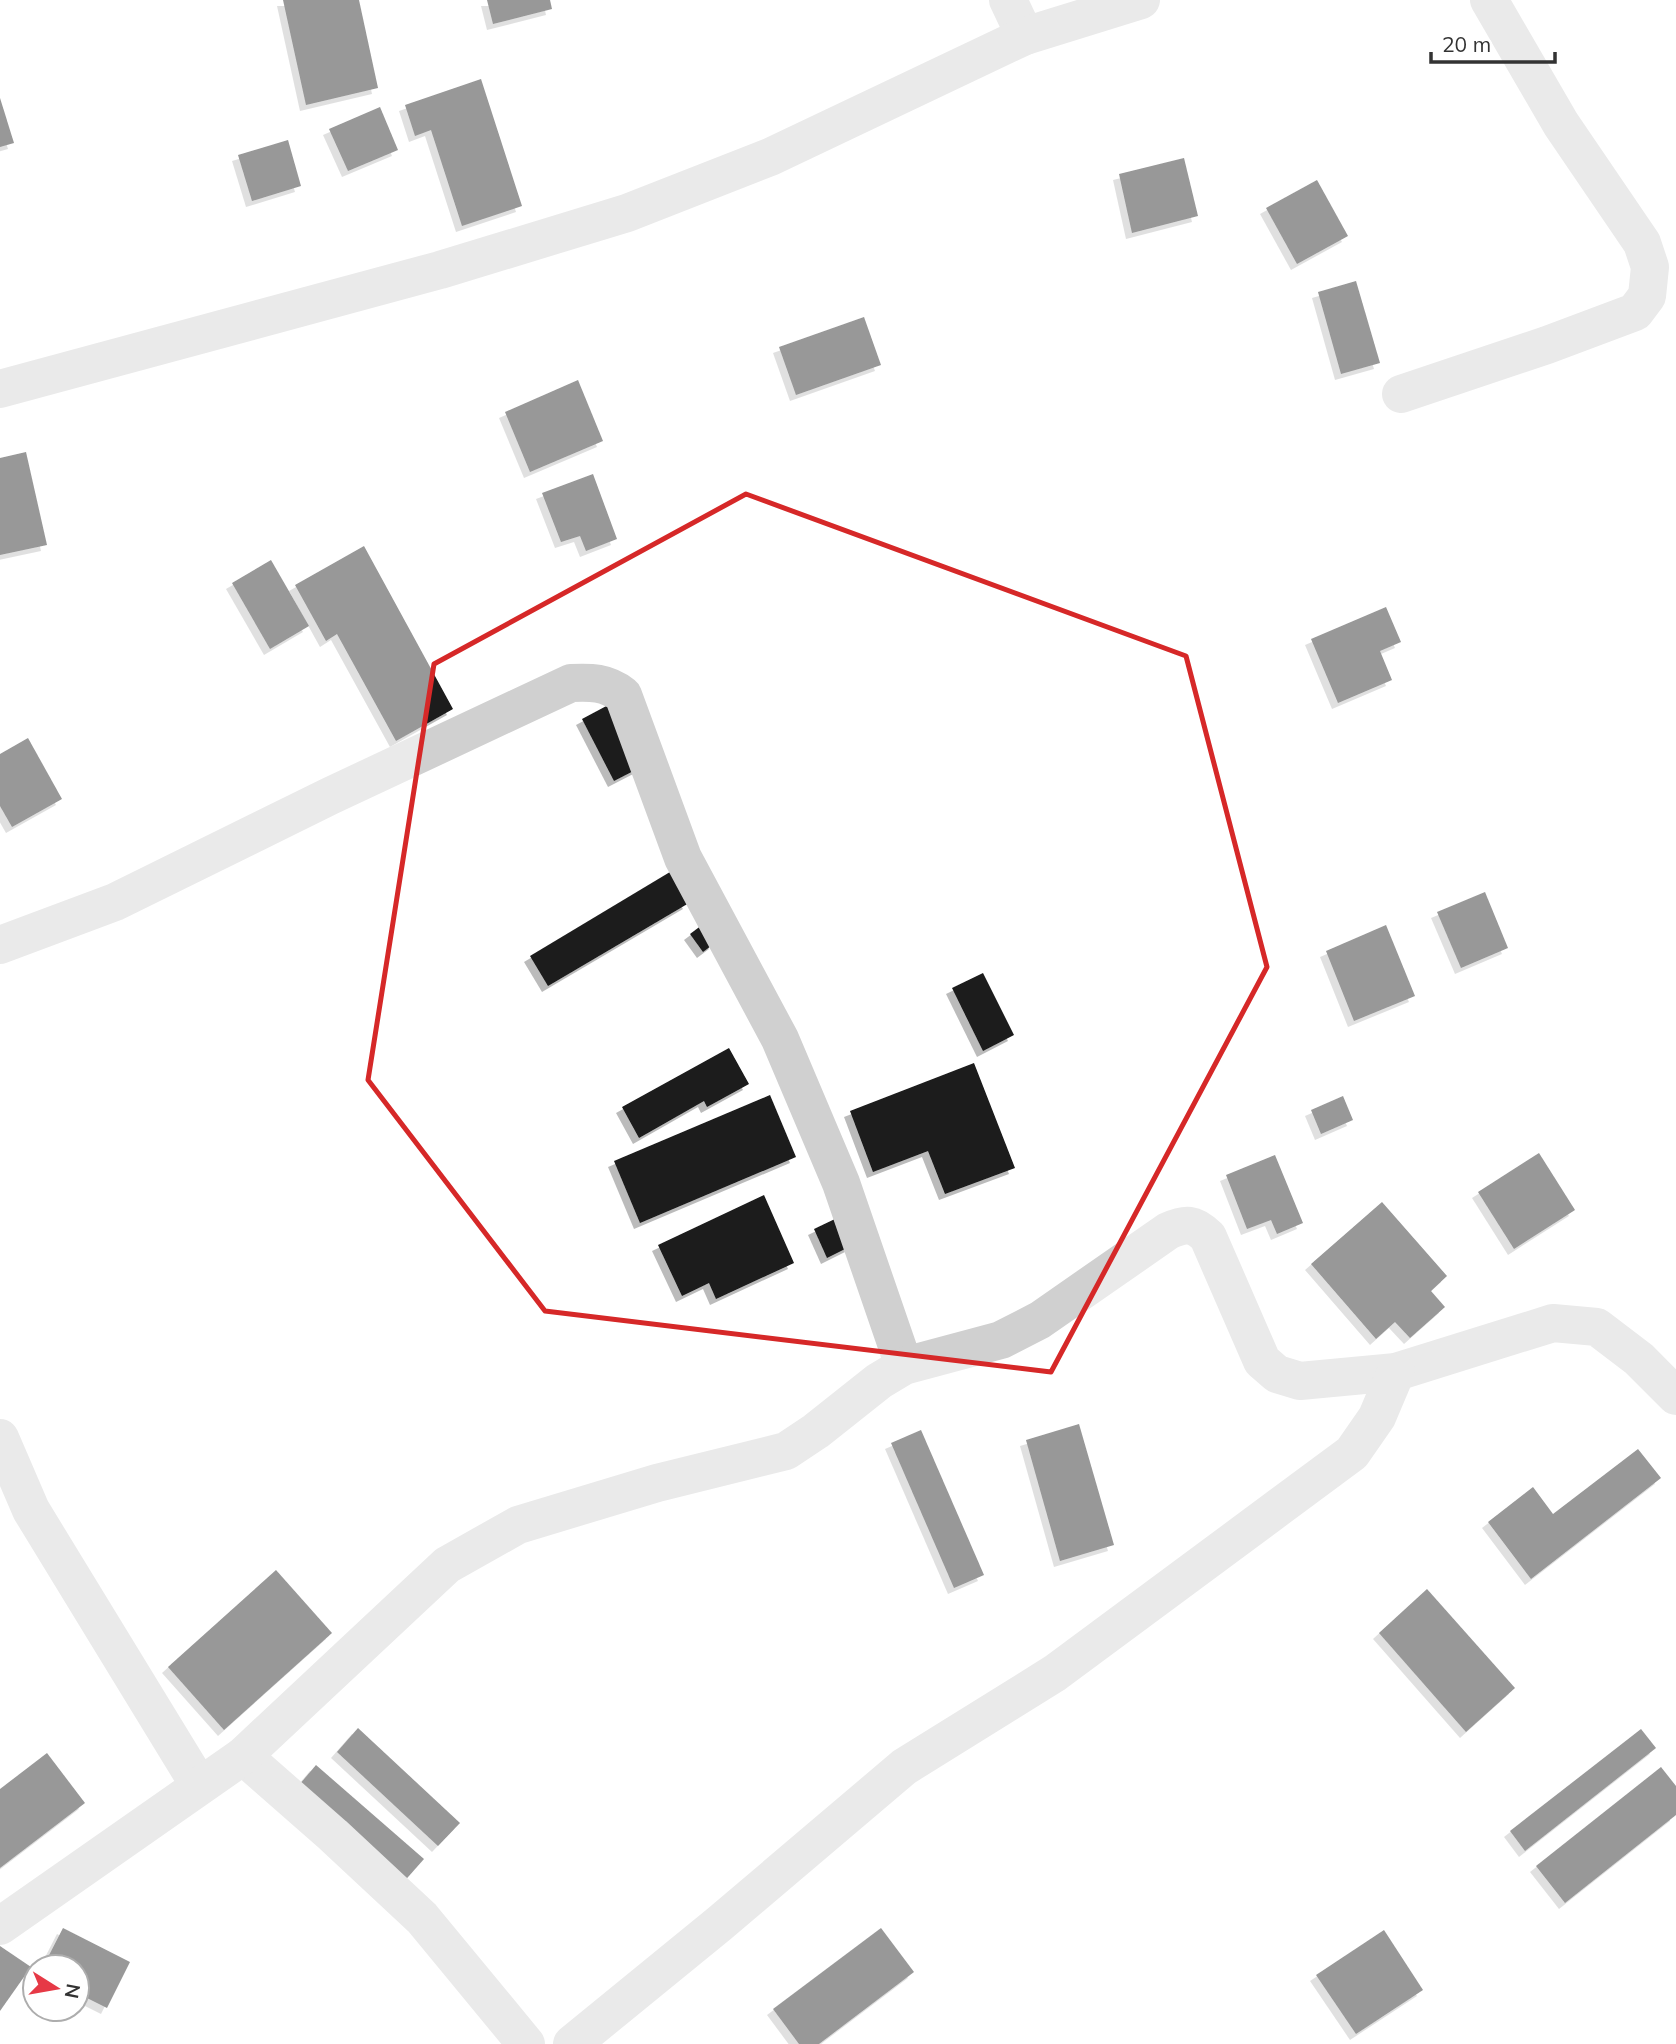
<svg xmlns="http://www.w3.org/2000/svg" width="1676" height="2044" font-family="Mulish,sans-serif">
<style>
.building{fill:#1a1a1a;filter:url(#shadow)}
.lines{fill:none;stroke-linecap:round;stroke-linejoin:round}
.minor{stroke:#d0d0d0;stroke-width:38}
.marked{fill:none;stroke:#d62828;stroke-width:5;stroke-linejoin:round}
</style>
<defs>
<filter id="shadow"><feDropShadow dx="-6" dy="6" stdDeviation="0" flood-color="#0004"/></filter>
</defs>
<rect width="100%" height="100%" fill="#fff"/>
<g class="building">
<path d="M283,0H359L378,88L306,105Z"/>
<path d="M487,0H550L552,9L493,24Z"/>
<path d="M481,79L522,206L462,226L431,130L415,136L405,105Z"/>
<path d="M0,98L14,143L0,147Z"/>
<path d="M380,107L398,150L348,171L329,129Z"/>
<path d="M288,140L301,186L252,201L238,155Z"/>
<path d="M1184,158L1198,216L1132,233L1119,174Z"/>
<path d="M1317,180L1348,236L1297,264L1266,208Z"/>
<path d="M1356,281L1380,363L1341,374L1318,292Z"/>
<path d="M864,317L881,365L796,395L779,347Z"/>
<path d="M578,380L603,441L530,472L505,412Z"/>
<path d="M26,452L47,545L0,555V458Z"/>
<path d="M593,474L617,539L586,551L580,536L561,542L542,493Z"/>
<path d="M364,546L453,709L396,741L337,634L326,641L295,585Z"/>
<path d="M271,560L309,626L270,649L232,583Z"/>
<path d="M1386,607L1401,642L1380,651L1392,680L1338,703L1311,639Z"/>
<path d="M612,703L645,765L614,781L582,719Z"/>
<path d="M28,738L62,799L12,827L0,806V754Z"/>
<path d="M670,872L689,903L548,986L530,956Z"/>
<path d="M1485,892L1508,948L1461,968L1437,912Z"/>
<path d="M702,925L715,943L703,952L690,934Z"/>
<path d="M1386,925L1415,996L1354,1021L1326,951Z"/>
<path d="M983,973L1014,1035L983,1051L952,988Z"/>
<path d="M729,1048L749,1084L707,1107L704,1101L639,1138L622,1107Z"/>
<path d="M974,1063L1015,1168L945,1194L928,1151L873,1172L850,1111Z"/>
<path d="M770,1095L796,1157L640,1223L614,1161Z"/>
<path d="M1343,1096L1353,1120L1321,1134L1311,1110Z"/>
<path d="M1539,1153L1575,1210L1514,1249L1478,1192Z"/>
<path d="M1275,1155L1303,1223L1277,1234L1271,1220L1247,1229L1226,1175Z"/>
<path d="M764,1195L794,1263L716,1299L709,1283L682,1296L658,1245Z"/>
<path d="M1382,1202L1447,1276L1431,1291L1445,1307L1410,1338L1395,1322L1376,1339L1311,1264Z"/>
<path d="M837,1218L851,1246L827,1258L814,1229Z"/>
<path d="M1079,1424L1114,1545L1060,1561L1026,1440Z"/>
<path d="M921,1430L984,1575L954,1588L891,1443Z"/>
<path d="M1638,1449L1661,1478L1531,1579L1488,1522L1533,1487L1553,1514Z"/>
<path d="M276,1570L332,1633L224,1730L168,1667Z"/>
<path d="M1427,1589L1515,1688L1466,1732L1379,1633Z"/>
<path d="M358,1728L460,1823L438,1846L337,1752Z"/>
<path d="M1641,1729L1656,1748L1525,1851L1510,1831Z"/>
<path d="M47,1753L85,1803L0,1868V1789Z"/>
<path d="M316,1765L424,1859L401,1885L294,1791Z"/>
<path d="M1661,1767L1676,1786V1815L1565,1903L1536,1866Z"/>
<path d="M63,1928L130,1962L107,2008L77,1993V1967H43Z"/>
<path d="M881,1928L914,1972L819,2044H799L773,2009Z"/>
<path d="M1384,1930L1423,1990L1356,2034L1316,1975Z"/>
<path d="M0,1946L31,1967L0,2011Z"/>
</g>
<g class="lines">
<g class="minor">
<path d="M1008,0L1025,36"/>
<path d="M0,389L440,270L627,213L770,157L1025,36L1141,0"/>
<path d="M1401,394L1547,345L1635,312L1647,296L1650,267L1642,243L1561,124L1489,0"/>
<path d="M0,945L115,902L330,796L571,683C591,682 606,682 623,695L683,858L780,1039L841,1183L904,1366"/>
<path d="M0,1438L31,1510L199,1785"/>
<path d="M243,1756L333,1835L422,1918L526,2044"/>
<path d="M0,1926L243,1756L447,1565L518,1525L657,1483L786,1451L816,1431L879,1381L904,1366L1001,1340L1040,1320L1168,1231C1186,1223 1194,1223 1208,1237L1262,1361L1277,1374L1300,1381L1396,1372L1553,1323L1597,1327L1639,1359L1676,1396"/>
<path d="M572,2044L719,1924L904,1767L1055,1673L1352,1453L1377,1417L1396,1372"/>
</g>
</g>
<path d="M0 0H1676V2044H0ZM746,494L1186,656L1267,967L1051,1372L545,1311L368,1080L434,664Z" fill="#fff" fill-opacity=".55" fill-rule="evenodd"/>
<path class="marked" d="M746,494L1186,656L1267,967L1051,1372L545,1311L368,1080L434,664Z"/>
<g transform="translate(56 1988) rotate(101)"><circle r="33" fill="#ffffff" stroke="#adadad" stroke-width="2"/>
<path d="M0-5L12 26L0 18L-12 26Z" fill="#e63946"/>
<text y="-10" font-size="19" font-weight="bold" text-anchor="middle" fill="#333333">N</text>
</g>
<path d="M1431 52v10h124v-10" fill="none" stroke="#333333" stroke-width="3.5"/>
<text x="1442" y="52" font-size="21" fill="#333333" stroke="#ffffff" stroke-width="5" paint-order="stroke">20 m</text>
</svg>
